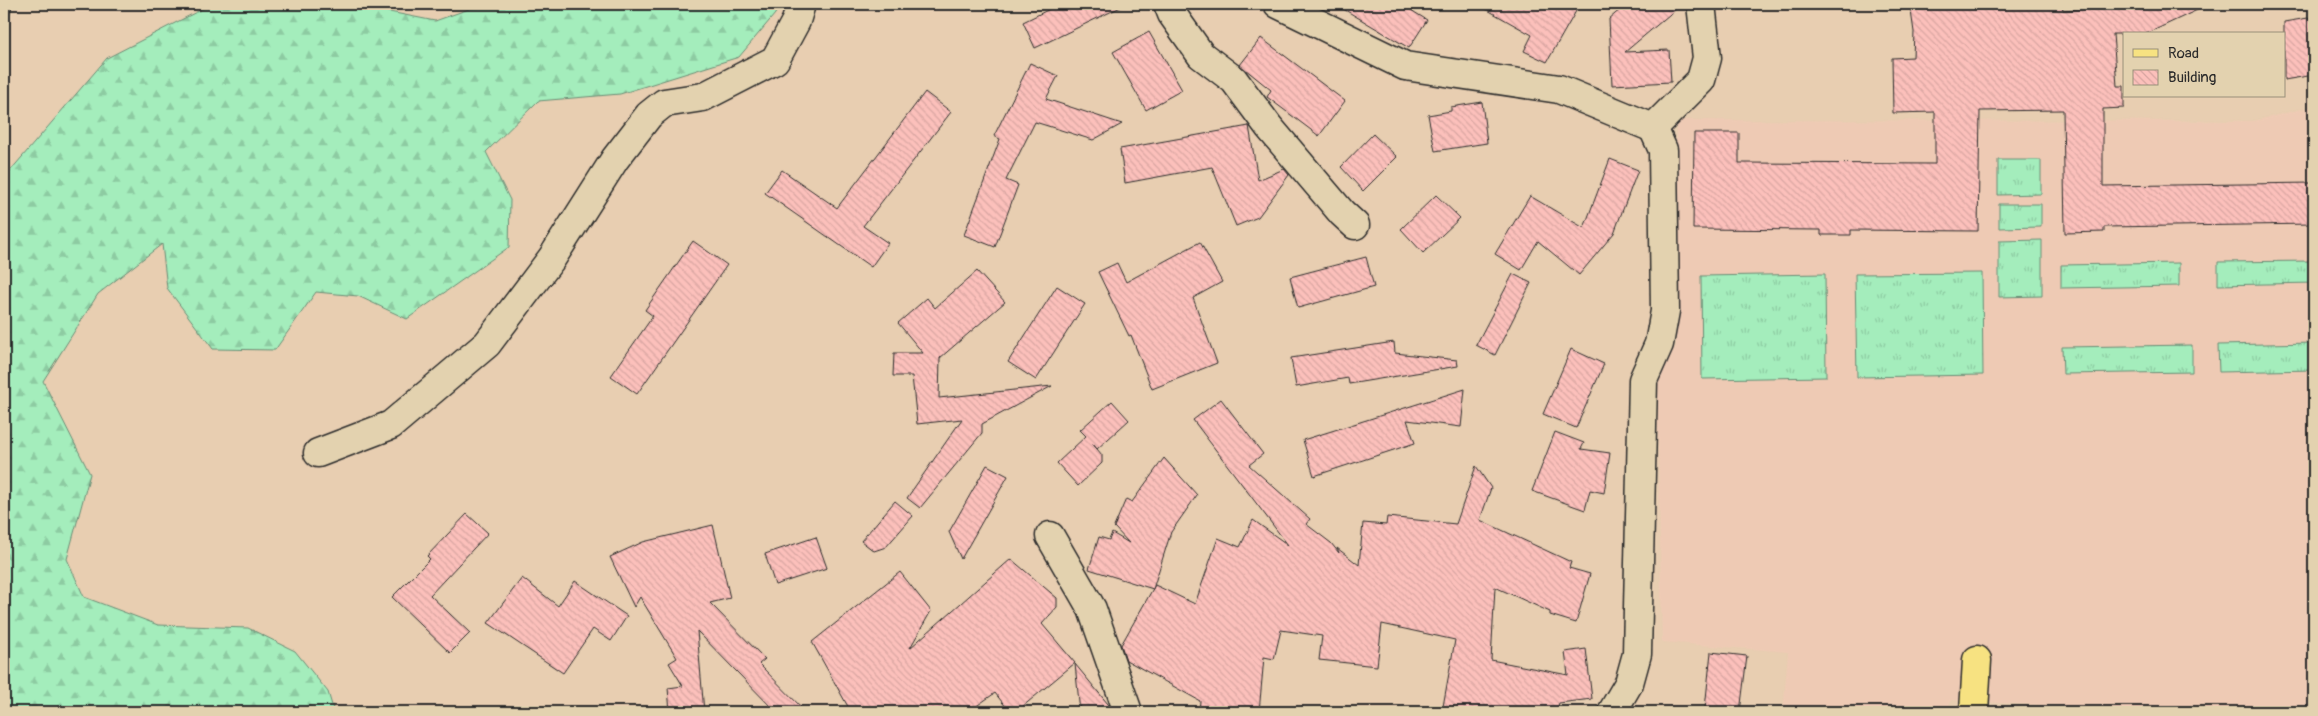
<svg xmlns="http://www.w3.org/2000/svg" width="2318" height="716" font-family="Pangolin,sans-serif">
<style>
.built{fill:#eecab4}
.grass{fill:url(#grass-tufts);stroke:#688c74}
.forest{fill:url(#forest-firs);stroke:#688c74}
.building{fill:url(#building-back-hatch);stroke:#2b2b2b}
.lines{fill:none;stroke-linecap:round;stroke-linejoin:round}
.minor-casing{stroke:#2b2b2b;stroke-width:31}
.major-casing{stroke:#2b2b2b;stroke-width:31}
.minor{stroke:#e3d2af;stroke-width:28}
.major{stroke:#f7e281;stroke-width:28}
.rail-casing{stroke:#2b2b2b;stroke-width:5.5}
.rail{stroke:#e3d2af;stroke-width:4;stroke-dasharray:11;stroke-linecap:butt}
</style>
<defs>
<pattern id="grass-tufts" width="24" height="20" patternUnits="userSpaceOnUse" patternTransform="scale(1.25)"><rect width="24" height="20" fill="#a4edbc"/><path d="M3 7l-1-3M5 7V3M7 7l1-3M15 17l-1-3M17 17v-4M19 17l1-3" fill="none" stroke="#8dcba2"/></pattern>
<pattern id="forest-firs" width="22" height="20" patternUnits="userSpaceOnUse" patternTransform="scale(1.25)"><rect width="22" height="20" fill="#a4edbc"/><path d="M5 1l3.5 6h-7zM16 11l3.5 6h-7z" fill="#8dcba2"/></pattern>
<pattern id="building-back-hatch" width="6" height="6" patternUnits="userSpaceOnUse" patternTransform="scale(1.25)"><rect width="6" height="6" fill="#fcc0bb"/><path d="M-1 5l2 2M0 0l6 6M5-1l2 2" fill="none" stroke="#d8a5a1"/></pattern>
</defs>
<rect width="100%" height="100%" fill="#e8ceb1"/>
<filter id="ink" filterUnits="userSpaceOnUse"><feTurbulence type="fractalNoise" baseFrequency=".02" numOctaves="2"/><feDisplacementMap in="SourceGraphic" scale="10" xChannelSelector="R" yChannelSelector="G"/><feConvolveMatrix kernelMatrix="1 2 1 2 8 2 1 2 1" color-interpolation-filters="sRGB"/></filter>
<g filter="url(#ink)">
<path class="built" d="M2314,106V712H2158L1951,700L1948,712H1783L1788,652L1662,642L1657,380L1676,346V120L2254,121Z"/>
<g class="grass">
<path d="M1998,160H2041V194L1998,195Z"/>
<path d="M1999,204H2041V227L1999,228Z"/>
<path d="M2042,240V296L1999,297V241Z"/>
<path d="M2314,261V283L2218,285V262Z"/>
<path d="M2179,263V286L2061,288V265Z"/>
<path d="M1982,273L1983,375L1857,377L1855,274Z"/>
<path d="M1825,274L1826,377L1702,379L1701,276Z"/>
<path d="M2314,343V370L2219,372L2218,345Z"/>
<path d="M2192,345V372L2063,374L2062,347Z"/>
</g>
<path class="forest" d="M212,4H349L435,21L483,4H779L775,14L739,57L620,94L538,101L486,152L510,200L509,247L407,319L358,296L316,292L275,350L213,349L167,288L162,244L98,294L43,381L90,474L67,559L84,597L158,625L248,628L295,651L328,692L334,712H4V178L107,58Z"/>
<g class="building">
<path d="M1060,4H1127L1035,48L1023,22Z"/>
<path d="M1335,4H1401L1427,20L1409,48Z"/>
<path d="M1477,4H1580L1547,62L1524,51L1532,35Z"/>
<path d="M1627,4H1682L1625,52L1669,50L1671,82L1612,85L1609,19Z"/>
<path d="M1910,4H2062L2063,10L2115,7L2121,4H2210L2146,34H2113L2117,86H2124V108L2103,109V186L2314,183V224L2104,227V232L2065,233L2063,110L1980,111L1978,231L1851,230V235H1821V230L1693,229L1694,133H1739V163L1935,164V112L1893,113L1892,58L1913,57L1914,32Z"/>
<path d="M2314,17V75L2284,80V22Z"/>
<path d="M1149,32L1182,90L1146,110L1113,52Z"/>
<path d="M1261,38L1345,101L1319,136L1267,97L1271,90L1240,65Z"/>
<path d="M1030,63L1058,76L1046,99L1122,124L1093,140L1035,122L1006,180L1018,185L995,247L964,235L1000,139L994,136Z"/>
<path d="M925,92L951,112L863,226L888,243L871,267L765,193L782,170L837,208Z"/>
<path d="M1482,102L1487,143L1435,151L1428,115L1451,111V107Z"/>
<path d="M1249,126L1258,180L1284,169L1289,175L1258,217L1236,226L1212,167L1125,183L1120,149Z"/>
<path d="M1373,134L1397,157L1363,191L1341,167Z"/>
<path d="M1610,159L1638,170L1614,233L1579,275L1538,241L1521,270L1495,254L1530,196L1584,228Z"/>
<path d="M1436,195L1460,218L1423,253L1401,229Z"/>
<path d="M693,241L727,265L637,394L611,376L653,316L645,310Z"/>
<path d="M1200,242L1222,282L1193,298L1217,363L1152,389L1131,335L1129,336L1098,272L1117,263L1126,282Z"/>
<path d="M1366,257L1374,287L1298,308L1290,277Z"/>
<path d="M977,271L1005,302L940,358L939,398L1052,386L982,424V433L920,508L907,498L962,419L917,424L912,376H893L894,353H923L898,323L927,298L935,308Z"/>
<path d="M1513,274L1531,283L1495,355L1476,345Z"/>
<path d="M1057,286L1085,304L1036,380L1008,362Z"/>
<path d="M1394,342L1395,353L1457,360L1458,366L1349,384L1348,378L1296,387L1291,358Z"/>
<path d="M1571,349L1604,364L1576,428L1543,414Z"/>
<path d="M1465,389L1461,427L1407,420L1415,443L1314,476L1303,440Z"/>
<path d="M1221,399L1263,454L1249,465L1310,519L1306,524L1331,543L1339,553L1337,548L1359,565L1363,523L1386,525L1387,517L1456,524L1476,466L1491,488L1480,520L1571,562L1569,568L1590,574L1576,623L1550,615V612L1495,587L1491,660L1568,675L1565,652L1586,649L1592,699L1559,703L1556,712H1442L1455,640L1382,624L1377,666L1319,660L1322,636L1281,630L1274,659L1264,657L1259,712L1199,711L1200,701L1126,660L1121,645L1155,585L1195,604L1218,538L1240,547L1253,520L1288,545L1193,420Z"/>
<path d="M1112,401L1129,420L1097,449L1092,443L1102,455V463L1078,486L1057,463L1086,436L1080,430Z"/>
<path d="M1555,432L1584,443L1581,449L1610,453L1604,493L1590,490L1585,510L1532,491Z"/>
<path d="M1164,458L1197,495L1171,532L1153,589L1089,569L1099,537L1109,540L1112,533L1129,543L1114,527L1126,499L1132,502Z"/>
<path d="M987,465L1008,476L961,559L949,532Z"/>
<path d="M895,501L913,516L886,547L874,551L861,541Z"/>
<path d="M467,514L488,533L430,595L470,633L450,653L392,597L430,559L427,556Z"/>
<path d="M713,525L730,598L710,603L765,659L759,664L806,712H776L697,631L704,712H670L668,688L683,686L669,663L677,658L640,597L634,607L610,557L643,542Z"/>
<path d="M816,537L827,568L775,585L765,554Z"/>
<path d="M1011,559L1057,598V607L1042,624L1075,663L1016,712H1010L995,693L968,712H851L812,642L900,572L931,611L910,648Z"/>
<path d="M522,578L558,606L575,581L627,616L611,641L593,629L563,673L488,623Z"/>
<path d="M1711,652L1747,656L1740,712L1705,708Z"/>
<path d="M1075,664L1108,704L1112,712H1080Z"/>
</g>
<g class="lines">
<g class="minor-casing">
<g id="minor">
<path d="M1168,4L1172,14L1201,55L1234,80L1269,127L1342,213L1355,225"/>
<path d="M1278,4L1405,66L1559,89L1653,128L1701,80L1707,58L1701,4"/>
<path d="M318,453L391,425L487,344L552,258L615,159L649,115L664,103L703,97L775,60L796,21L801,4"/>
<path d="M1050,536L1092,609L1128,712"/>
<path d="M1612,712L1629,683L1637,654L1643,380L1659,344L1665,311L1663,150L1653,128"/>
</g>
</g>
<g class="major-casing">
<path id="major" d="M1974,712L1977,660"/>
</g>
<use href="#minor" class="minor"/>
<use href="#major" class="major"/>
<g class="rail-casing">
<path id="rail" d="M4,27L10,4"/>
</g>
<use href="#rail" class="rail"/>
</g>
</g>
<rect width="2318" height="716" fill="none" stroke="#e3d2af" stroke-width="20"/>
<rect x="10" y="10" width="2298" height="696" fill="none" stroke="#2b2b2b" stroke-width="2" filter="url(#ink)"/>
<rect x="2123" y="32" width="162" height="65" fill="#e3d2af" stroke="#998f7a"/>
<rect x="2133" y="49" width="25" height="8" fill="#f7e281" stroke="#998f7a"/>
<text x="2168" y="58" font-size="15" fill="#2b2b2b">Road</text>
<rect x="2133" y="70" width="25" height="15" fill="url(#building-back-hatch)" stroke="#998f7a"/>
<text x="2168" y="82" font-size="15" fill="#2b2b2b">Building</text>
</svg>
